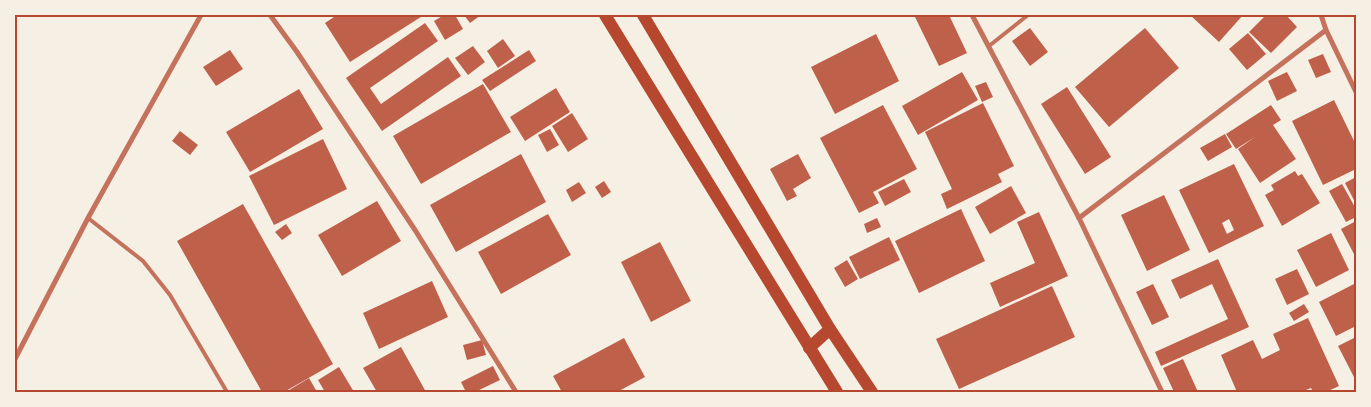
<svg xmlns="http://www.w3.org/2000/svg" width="1371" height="407" font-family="'Asap Condensed',sans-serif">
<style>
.building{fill:#bf614a;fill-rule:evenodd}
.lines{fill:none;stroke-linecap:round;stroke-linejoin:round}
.service{stroke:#c5725c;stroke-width:4}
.minor{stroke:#c5725c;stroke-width:5}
.primary{stroke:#b5482f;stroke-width:12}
.neatline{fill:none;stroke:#b5482f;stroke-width:2}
</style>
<rect width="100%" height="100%" fill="#f6efe4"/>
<g class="building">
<path d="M337,15H424L350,62L325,23Z"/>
<path d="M444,15H455L463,29L445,40L434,21Z"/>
<path d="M464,15H481L470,23Z"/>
<path d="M914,15H949L967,53L939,66Z"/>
<path d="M1190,15H1243L1219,42Z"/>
<path d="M1266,15H1286L1297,27L1271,53L1249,32Z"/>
<path d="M425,23L438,41L370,88L381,104L448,57L461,76L382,131L346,78Z"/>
<path d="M1030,28L1048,52L1030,66L1012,41Z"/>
<path d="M1145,28L1179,68L1109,127L1075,87Z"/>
<path d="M1248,33L1266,54L1247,70L1229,49Z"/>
<path d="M876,34L899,81L835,114L811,67Z"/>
<path d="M503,39L515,56L498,68L487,51Z"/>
<path d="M473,46L485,62L468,75L455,58Z"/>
<path d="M230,50L243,69L216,86L203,67Z"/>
<path d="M529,50L536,61L490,91L482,80Z"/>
<path d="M1323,54L1331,72L1316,78L1308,60Z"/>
<path d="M962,72L978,100L918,135L902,106Z"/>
<path d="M1287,72L1297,91L1277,101L1268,81Z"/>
<path d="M986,82L993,97L982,102L975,86Z"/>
<path d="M483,84L511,132L421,184L393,136Z"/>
<path d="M1067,87L1111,157L1085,174L1041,104Z"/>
<path d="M556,88L570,112L525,141L510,117Z"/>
<path d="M299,89L323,129L250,172L226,132Z"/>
<path d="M1334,100L1356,145V169L1323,185L1292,121Z"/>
<path d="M983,103L1014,166L998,174L1002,182L947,209L941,194L952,189L925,132Z"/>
<path d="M883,105L917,169L873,192L879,203L859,213L820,138Z"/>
<path d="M1271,105L1281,120L1273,125L1296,159L1260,183L1238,149L1255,137L1236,149L1226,134Z"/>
<path d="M572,113L588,139L568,152L552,126Z"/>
<path d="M550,129L559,145L547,152L538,135Z"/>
<path d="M180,131L198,145L190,155L172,141Z"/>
<path d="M1225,134L1232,147L1208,161L1200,148Z"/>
<path d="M323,139L347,189L274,225L249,176Z"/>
<path d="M521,154L546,202L456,252L430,205Z"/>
<path d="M798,154L811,178L793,189L797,196L787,201L770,169Z"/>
<path d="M1234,164L1264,226L1209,253L1179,190ZM1229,219L1234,230L1227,234L1222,223Z"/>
<path d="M1295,171L1298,176L1302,174L1320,203L1282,226L1265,195L1274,190L1271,185Z"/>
<path d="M1356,177V204L1345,183Z"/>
<path d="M904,179L911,192L885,206L878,192Z"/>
<path d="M604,181L611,192L602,198L595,187Z"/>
<path d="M579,182L586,193L572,202L566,190Z"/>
<path d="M1342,184L1356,209V217L1346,222L1329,191Z"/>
<path d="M1011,186L1026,213L990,234L975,207Z"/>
<path d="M1164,195L1190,250L1147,271L1121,215Z"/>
<path d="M377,201L401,241L342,276L318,235Z"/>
<path d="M243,204L333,364L284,392H262L177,241Z"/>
<path d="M961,209L985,261L919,293L895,241Z"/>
<path d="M1039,212L1068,276L1000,307L990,283L1035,263L1017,222Z"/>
<path d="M548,214L571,255L501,294L478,252Z"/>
<path d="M877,218L881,227L867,233L864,224Z"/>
<path d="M1356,221V258L1341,229Z"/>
<path d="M286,224L292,233L282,240L275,232Z"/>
<path d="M1331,233L1349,270L1316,287L1297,250Z"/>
<path d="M889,237L900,260L860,279L849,257Z"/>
<path d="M660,242L691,301L651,322L621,262Z"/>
<path d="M1218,259L1249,327L1161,366L1155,352L1228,319L1212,284L1180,299L1171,280Z"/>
<path d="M847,260L858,279L845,287L834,268Z"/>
<path d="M1297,269L1309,294L1287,305L1275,279Z"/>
<path d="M432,281L448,317L379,349L363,313Z"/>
<path d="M1153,284L1169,317L1152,325L1136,292Z"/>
<path d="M1354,284L1356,287V326L1336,336L1319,302Z"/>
<path d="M1052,286L1075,337L959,389L936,339Z"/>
<path d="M1304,304L1309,312L1294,321L1289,313Z"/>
<path d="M1308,318L1339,386L1326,392H1313L1311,388L1301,392H1237L1221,355L1253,340L1262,359L1280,350L1273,334Z"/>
<path d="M1356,337V381L1338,346Z"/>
<path d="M624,338L645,377L617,392H562L553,376Z"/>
<path d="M482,340L486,355L467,360L463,345Z"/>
<path d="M401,347L426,392H377L363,368Z"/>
<path d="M1183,359L1198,392H1174L1163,368Z"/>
<path d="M493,366L500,380L475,392H466L461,382Z"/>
<path d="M339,367L354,392H325L318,380Z"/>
<path d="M309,378L317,392H286Z"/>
</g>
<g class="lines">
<g class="service">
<path d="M989,46L1028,15"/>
<path d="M88,218L143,261L170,295L227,392"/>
</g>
<g class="minor">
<path d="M270,15L297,52L415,230L516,392"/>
<path d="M972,15L1079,218L1162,392"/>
<path d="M1321,15L1326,30L1356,92"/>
<path d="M1079,218L1326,30"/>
<path d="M15,359L88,218L201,15"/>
</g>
<g class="primary">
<path d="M605,15L837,392"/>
<path d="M643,15L830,329L872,392"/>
<path d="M809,348L830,329"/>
</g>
</g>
<rect width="1371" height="407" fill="none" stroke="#f6efe4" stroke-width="32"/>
<rect x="16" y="16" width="1339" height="375" class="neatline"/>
</svg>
